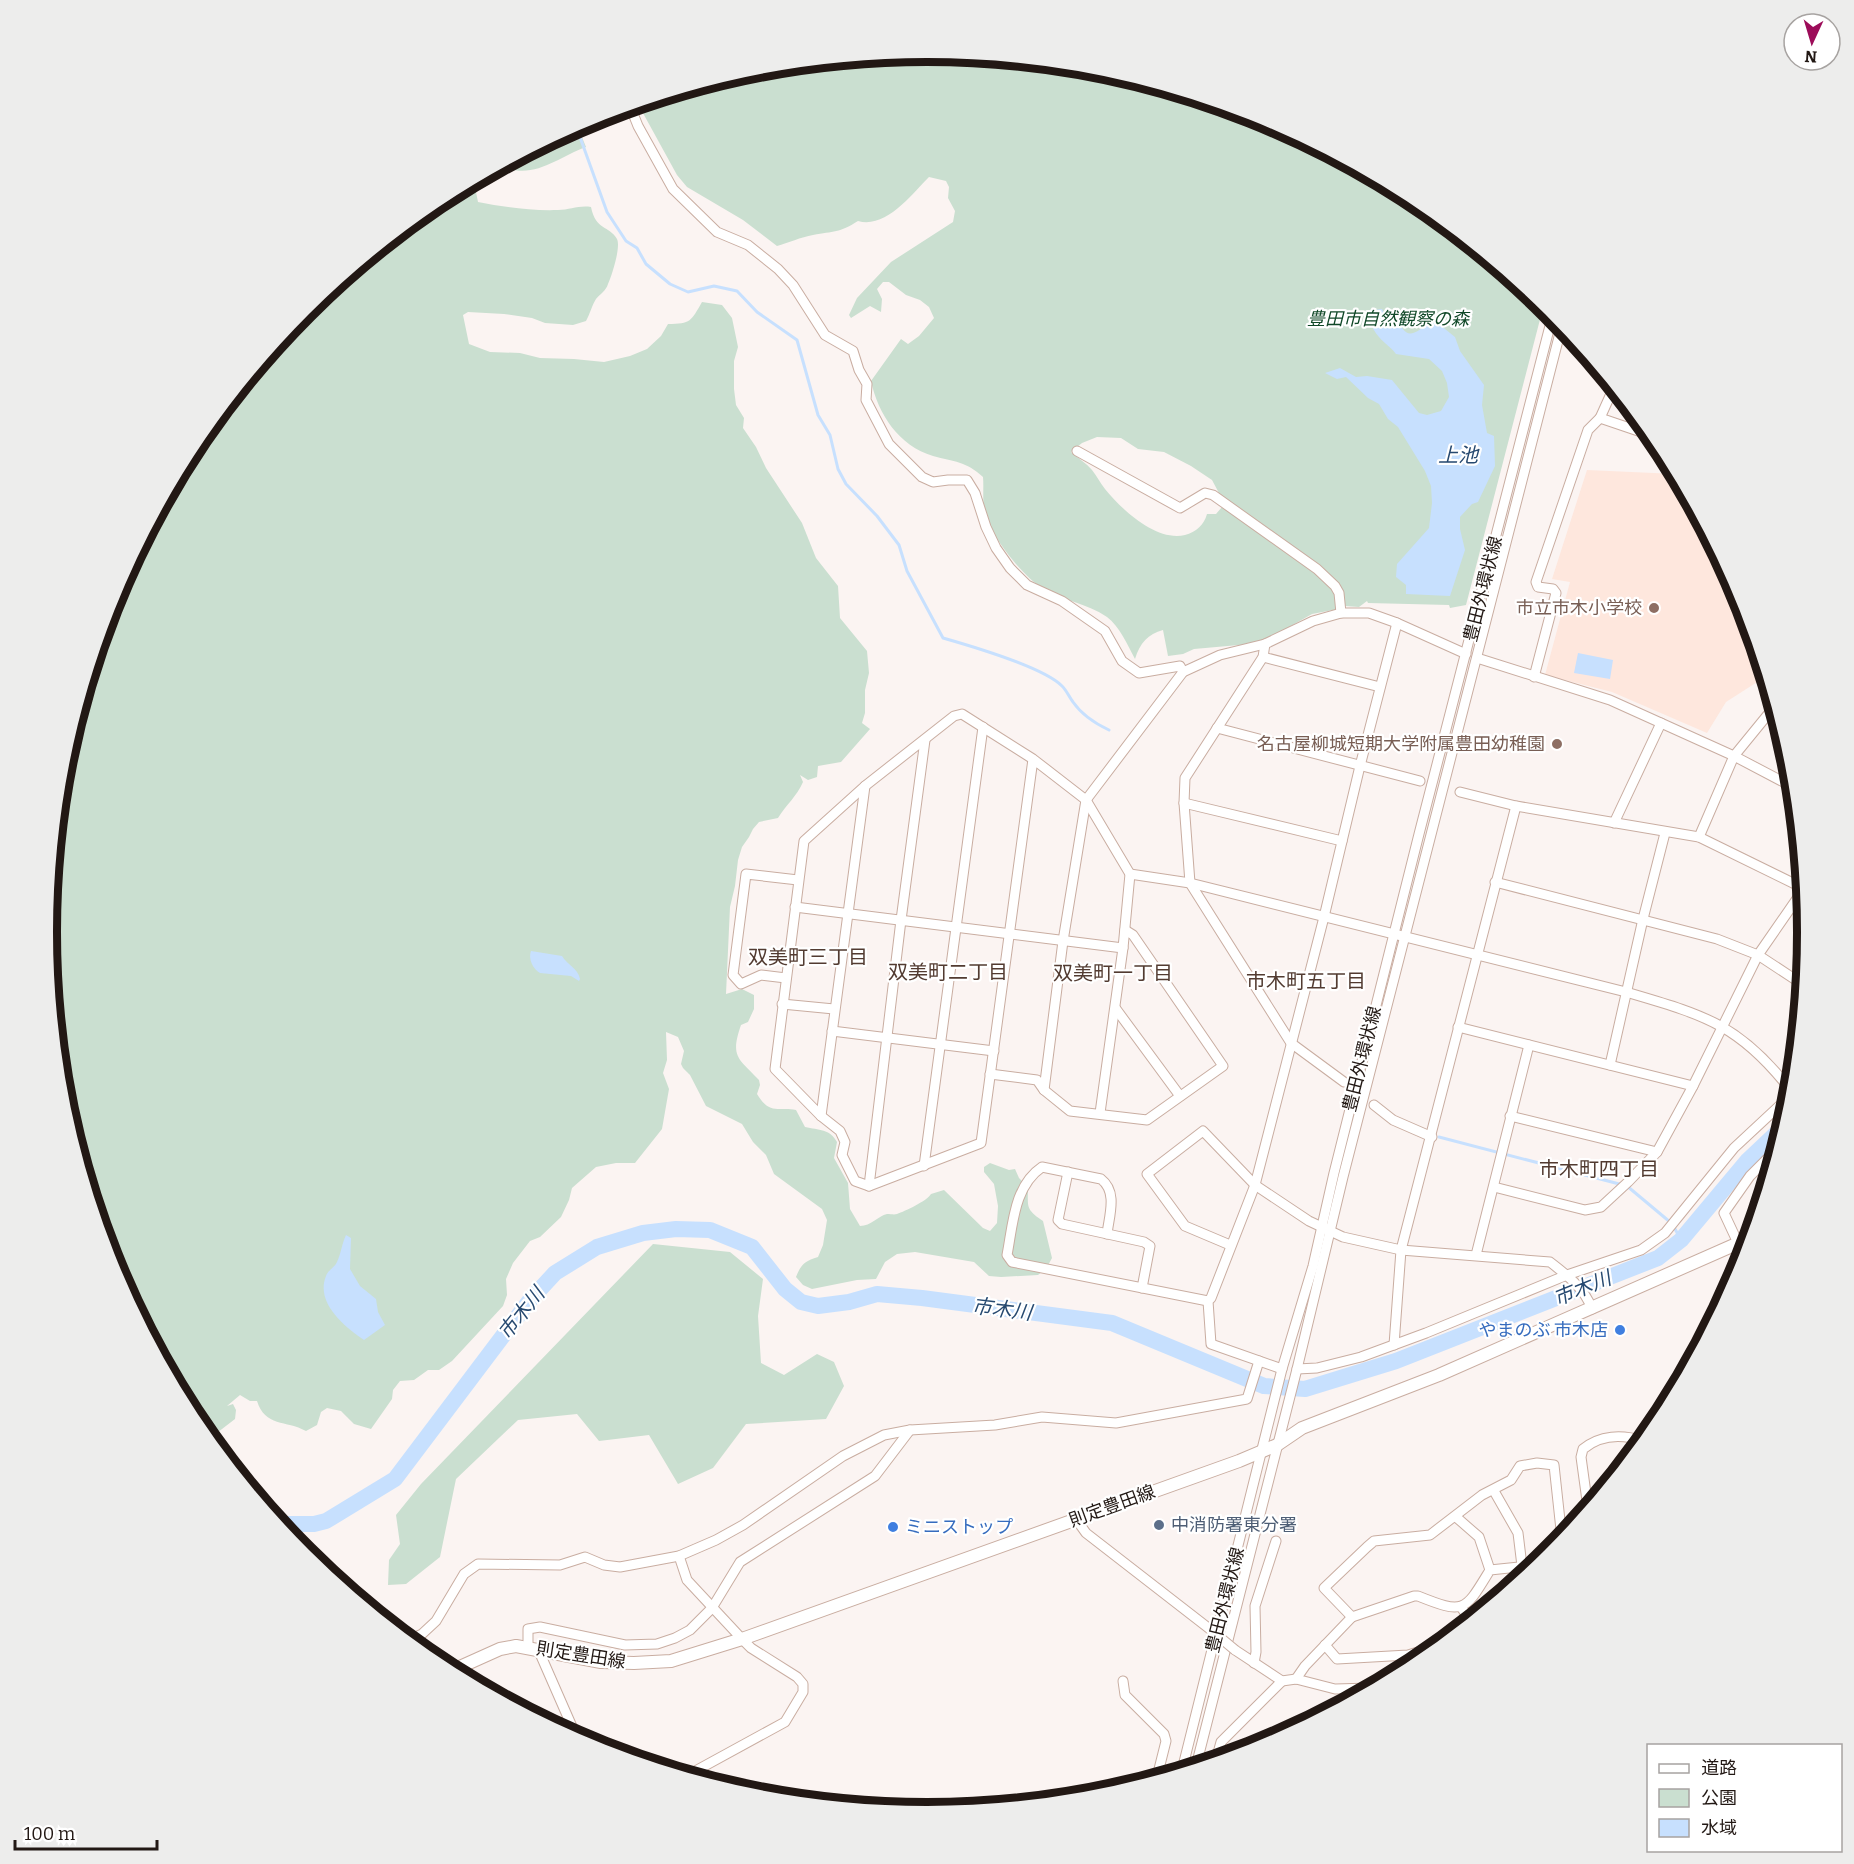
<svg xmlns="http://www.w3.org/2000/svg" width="1854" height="1864" font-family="Bitter,'Noto Sans JP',serif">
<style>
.built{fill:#fee7dd}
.green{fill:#cadfd0}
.water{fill:#c7e0fe}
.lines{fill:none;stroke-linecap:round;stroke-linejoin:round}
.stream{stroke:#c7e0fe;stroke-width:3}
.river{stroke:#c7e0fe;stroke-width:16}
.minor-casing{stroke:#c9ada1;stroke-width:11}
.major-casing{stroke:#c9ada1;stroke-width:14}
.minor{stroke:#fff;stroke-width:9}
.major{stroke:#fff;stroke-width:12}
.minor-bridge-casing{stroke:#c9ada1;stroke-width:11;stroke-linecap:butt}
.minor-bridge{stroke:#fff;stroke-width:9}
.education-dot{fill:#8d6e63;stroke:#fff;stroke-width:2}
.shop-dot{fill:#3f7fe0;stroke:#fff;stroke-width:2}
.service-dot{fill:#5c6f8a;stroke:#fff;stroke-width:2}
.labels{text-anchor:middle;stroke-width:4.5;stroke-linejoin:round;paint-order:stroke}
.park-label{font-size:18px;font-style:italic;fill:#104828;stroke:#fff}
.street-label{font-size:18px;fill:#221814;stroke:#fff}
.education-label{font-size:18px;fill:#785e54;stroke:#fff;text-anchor:end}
.shop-label{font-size:18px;fill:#366cbe;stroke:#fff;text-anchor:end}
.service-label{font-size:18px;fill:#4e5e75;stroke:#fff;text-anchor:start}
.water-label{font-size:20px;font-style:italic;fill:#264970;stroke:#fff}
.neighbourhood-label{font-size:20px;fill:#523b31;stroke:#fff}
.rim{fill:none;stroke:#221814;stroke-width:8}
</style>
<rect width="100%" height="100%" fill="#fbf4f2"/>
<path class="built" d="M1587,470L1676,474L1741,595L1765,677L1726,702L1707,733L1612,692L1545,675L1570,582L1552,579Z"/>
<g class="green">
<path d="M927,52L1099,68L1264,119L1416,200L1544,304L1466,605L1450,608L1449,605L1368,603L1367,601L1359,607L1345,606L1339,585L1325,572L1220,495L1212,480L1191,466L1164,452L1138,449L1121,438L1097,437L1082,443L1071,452C1078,458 1086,463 1092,470C1097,476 1100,483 1105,489C1122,510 1157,542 1185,535C1196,532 1204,525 1207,514H1216L1222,507L1304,565C1320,573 1342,588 1338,609L1312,614L1264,641L1250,644L1194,649L1183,654L1168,656L1163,630C1148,634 1140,643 1135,659C1127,644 1120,627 1107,617C1087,603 1063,601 1044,589C1023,577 991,536 985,514C982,503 984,488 983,477C966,461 954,462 933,456C899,446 878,414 871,381L901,339L908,344L919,336L934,318L929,307L920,300L906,295L889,282H883L877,289L882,299L881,312L870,306L851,318L849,315L857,298L891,262L953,222L955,211L948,198L949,187L946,181L929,177C912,194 886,229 858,221C839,233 834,231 813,235C801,237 788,243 777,246L743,220L687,187L677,175L638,104L756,68Z"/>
<path d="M577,125L586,147C558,157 533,181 502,166Z"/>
<path d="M484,175L476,192L478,202C504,207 531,211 558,210C570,210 579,205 591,207C596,231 609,225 617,239C621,247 612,275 608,284C606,291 600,294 596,299C592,305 590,314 586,321L573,325L545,323L532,318L504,314L468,312L463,315L469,344L490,352L520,353L540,358L574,359L604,362L630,356L647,349L661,336L668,324C691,324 691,321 702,302L722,305L732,318L738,347L734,361V389L736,405L744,418L743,428L756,447L766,468L802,523L816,558L838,586L840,618L867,651L869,673L865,690V713L862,723L870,729L841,762L818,766L817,777L808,780L800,775L803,782C797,796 786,805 778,818L759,822L753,829L749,837L742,847L738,860L735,886L730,907L726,994L742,989L754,995V1009L748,1022L741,1025C730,1057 738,1058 759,1080L760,1085L757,1094C770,1116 780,1106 796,1110L805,1127C819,1130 830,1129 837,1142L834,1158L848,1183L850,1209L860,1226C871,1226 878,1216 887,1214C891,1214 894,1215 897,1214C905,1211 927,1201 931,1194L944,1190L983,1228L990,1231L997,1223L998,1206L994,1184L984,1172V1167L990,1163L1009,1170L1015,1169L1019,1178L1028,1187C1028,1207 1025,1209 1043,1221L1052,1258L1046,1269L1038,1275L1001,1277L989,1276L974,1262L915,1252L897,1254L885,1262L876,1279L857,1280L812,1289L803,1285L796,1277C801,1264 805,1261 818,1257L823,1245L827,1220L822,1209L774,1174L766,1155L753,1142L742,1124L706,1106L690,1075L683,1068L681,1064L684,1051L678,1037L666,1032L667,1060L663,1073L669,1089L662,1129L635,1163H616L596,1167L572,1188L569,1200L561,1217L540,1237L530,1241L513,1263L506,1279L507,1295L503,1306L452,1361L439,1370H428L414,1380L400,1381L393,1390L392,1399L371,1429L354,1424L341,1411L327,1408L321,1412L317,1425L306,1431C286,1420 265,1427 257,1401H250L240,1395L227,1406L233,1404L236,1410L235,1419L209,1439L195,1421L113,1269L63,1103L47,932L63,760L114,595L195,443L305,309L438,200Z"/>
<path d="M653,1244L730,1252L763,1279L758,1316L761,1363L784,1375L817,1354L834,1362L844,1386L826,1419L746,1424L713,1468L678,1484L649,1435L599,1441L577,1414L518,1420L456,1479L440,1557L406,1584L388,1585L389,1560L400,1544L396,1515L421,1484Z"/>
</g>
<g class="water">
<path d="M1382,309L1386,319L1396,315C1407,344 1413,333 1432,322L1440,325L1455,337L1460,351L1484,385L1482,405L1487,433L1494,436L1495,466L1478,502L1472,504L1460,517V529L1465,550L1450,596L1406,594V585L1396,577L1397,564L1429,528L1432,503L1431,486L1425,471L1398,427L1388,419L1379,404L1368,398L1346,377L1337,379L1325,373L1340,368L1356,377L1367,376L1392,380L1419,413L1427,415L1441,411L1449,397L1447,383L1442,371L1429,359L1396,354C1391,347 1384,343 1379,337C1372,329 1369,320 1366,311Z"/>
<path d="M1578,653L1613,660L1610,679L1574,673Z"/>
<path d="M531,951L562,956C567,965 578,968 580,979L579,981L571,976L540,973C533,969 528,959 531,951Z"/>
<path d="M346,1235L351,1238L350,1269L360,1286L376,1299L378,1312L385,1325L364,1340C345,1327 315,1303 326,1276C328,1270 335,1267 337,1262C341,1254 342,1243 346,1235Z"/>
</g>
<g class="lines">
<g class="stream">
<path d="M576,126L607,212L626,241L637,248L646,264L670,284L688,292L714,286L737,291L757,312L797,340L818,415L830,435L838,469L846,484L877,516L899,545L907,571L943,638C971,646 1043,667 1062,686C1067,691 1069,697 1073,702C1082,715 1094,723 1109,730"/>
<path d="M1439,1137L1627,1186L1670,1222"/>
<path d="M1674,1227L1681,1240"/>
<path d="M282,1527L287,1522"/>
</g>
<path class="river" d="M279,1524H314L326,1521L395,1479L530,1300L555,1273L597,1247L643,1233L676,1229L710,1230L752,1247L785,1289L801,1302L818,1306L849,1302L877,1294L922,1298L1112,1323L1264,1386L1305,1389L1396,1361L1658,1258L1681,1240L1748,1160L1784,1126"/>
<g class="minor-casing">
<g id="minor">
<path d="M630,106L638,126L673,189L717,232L748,245L778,269L793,285L825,335L853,351L859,370L867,384L866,400L889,444L922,477L933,482L948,480H967L975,493L986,527L996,548L1010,568L1027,585L1062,601L1105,631L1122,661L1139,673L1180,666L1183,672"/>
<path d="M1600,418L1653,436"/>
<path d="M1077,451L1180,508L1205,493L1213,495L1317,569L1335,586L1339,593L1341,613"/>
<path d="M1265,644L1263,657L1185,778L1184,803L1190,883L1291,1043L1344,1082"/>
<path d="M1263,657L1380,687"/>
<path d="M1477,658L1610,700L1734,756L1793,787"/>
<path d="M1534,677L1556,593L1553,589L1538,587L1536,582L1588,430L1600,418L1614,387"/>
<path d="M1217,728L1420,781"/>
<path d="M1033,759L981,1143L869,1186L855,1181L842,1155L845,1142L840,1131L821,1116L775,1069L804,841L865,786L954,716L962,714L1033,759L1086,800L1130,874L1123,948L1100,1113"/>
<path d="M1460,792L1516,806L1699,837L1803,888"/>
<path d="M1184,803L1342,841"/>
<path d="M1614,823L1661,723"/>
<path d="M1699,837L1734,756L1774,707"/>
<path d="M1130,874L1190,883L1626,992C1704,1015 1740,1024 1792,1092"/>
<path d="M1495,882L1717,939L1758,955L1802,984"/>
<path d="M795,907L1123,948"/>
<path d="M786,978L761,975L741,984L733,975L746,874L798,880"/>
<path d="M782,1004L834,1009"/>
<path d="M1116,1009L1180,1096"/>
<path d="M1458,1027L1693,1086"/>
<path d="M832,1031L994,1051"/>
<path d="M1610,1065L1643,919L1665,833"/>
<path d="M990,1074L1037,1080L1044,1090L1070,1111L1147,1120L1223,1066L1133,935L1125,930"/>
<path d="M1044,1090L1063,941L1086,800L1183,672L1220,655L1265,644L1313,621L1341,613H1369L1397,623L1466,654"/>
<path d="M1374,1105L1393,1120L1432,1137"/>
<path d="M821,1116L865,786"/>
<path d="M1510,1116L1657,1152"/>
<path d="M924,1166L983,727"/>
<path d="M1068,1172L1058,1220L1062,1224L1144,1242L1150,1246L1142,1288"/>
<path d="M869,1186L901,920L925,740"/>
<path d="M1494,1187L1585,1210L1601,1207L1628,1182L1657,1152L1693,1086L1758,955L1803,890"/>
<path d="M1107,1234C1109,1216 1118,1192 1101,1179L1042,1167C1014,1186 1013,1224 1007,1255L1012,1262L1208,1301"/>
<path d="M1738,1243L1724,1213L1750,1176L1777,1149"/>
<path d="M1230,1245L1185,1226L1147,1174L1203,1131L1255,1185L1309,1221L1343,1237L1401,1250L1550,1262C1567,1275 1585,1289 1592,1309"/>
<path d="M1476,1255L1529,1045"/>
<path d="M1394,1345L1401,1250L1516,806"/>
<path d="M1282,1369L1211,1344L1208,1301L1211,1298L1255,1185L1324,917L1360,766L1397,623"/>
<path d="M1297,1369L1317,1368L1361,1357L1426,1333L1567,1275L1641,1250L1665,1233L1734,1148L1792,1094"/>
<path d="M1494,1491L1518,1533L1522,1566"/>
<path d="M1588,1508L1581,1457L1583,1449C1600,1435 1622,1434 1643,1441"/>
<path d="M1456,1517L1479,1537L1490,1570"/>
<path d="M1076,1519L1086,1533L1211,1630"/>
<path d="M679,1556L687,1580L742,1639L751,1648L797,1677L803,1684V1692L785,1722L688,1775"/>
<path d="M1461,1607L1470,1620"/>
<path d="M1352,1617L1324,1588L1367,1547L1374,1541L1430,1535L1482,1495L1511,1480L1520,1466L1537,1463L1554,1465L1562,1539"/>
<path d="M409,1640L422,1634L436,1621L464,1574L478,1564L560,1565L585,1557L604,1565L620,1567L679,1556L716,1540L743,1525L843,1456L884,1435L910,1430L995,1425L1042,1417L1116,1423L1247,1399L1259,1361"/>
<path d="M1325,1645L1337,1659L1408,1655L1421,1651L1451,1636"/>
<path d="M528,1647V1629L540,1627L625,1645L657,1644L675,1638L690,1630L712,1608L740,1562L875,1476L910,1430"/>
<path d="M538,1649L577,1738"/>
<path d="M1235,1650L1282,1681L1296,1679L1335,1689L1371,1688"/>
<path d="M1254,1663L1256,1652L1255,1606L1276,1541"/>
<path d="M1296,1679L1305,1666L1352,1617L1414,1596H1418C1465,1615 1465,1611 1490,1570L1537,1565"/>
<path d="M1123,1681L1125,1695L1164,1734L1166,1741L1158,1773"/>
<path d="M1216,1760L1221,1742L1282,1681"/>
<path d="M1196,1766L1297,1369L1343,1177L1562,325"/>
<path d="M1182,1770L1282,1369L1313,1266L1334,1173L1419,834L1553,314"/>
</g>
</g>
<g class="major-casing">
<path id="major" d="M451,1671L500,1649L516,1646L601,1662L634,1663L671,1661L742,1639L1239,1461L1277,1445L1302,1428L1439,1375L1750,1238"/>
</g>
<use href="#minor" class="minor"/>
<use href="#major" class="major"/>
<g class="minor-bridge-casing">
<path id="minor-bridge" d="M1211,1630L1235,1650"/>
</g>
<use href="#minor-bridge" class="minor-bridge"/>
</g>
<g class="education-dot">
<circle cx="1654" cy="608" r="6"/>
<circle cx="1557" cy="744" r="6"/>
</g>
<g class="shop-dot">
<circle cx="1620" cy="1330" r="6"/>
<circle cx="893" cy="1527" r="6"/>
</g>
<circle class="service-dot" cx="1159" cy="1525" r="6"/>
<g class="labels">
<g class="park-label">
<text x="1388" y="325">豊田市自然観察の森</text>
</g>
<g class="street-label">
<text transform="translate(1483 589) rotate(-76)" y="6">豊田外環状線</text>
<text transform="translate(1362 1059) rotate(-76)" y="6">豊田外環状線</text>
<text transform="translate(1112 1506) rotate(-20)" y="6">則定豊田線</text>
<text transform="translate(1225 1600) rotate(-76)" y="6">豊田外環状線</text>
<text transform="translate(581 1655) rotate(9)" y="6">則定豊田線</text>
</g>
<g class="education-label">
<text x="1642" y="614">市立市木小学校</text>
<text x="1545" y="750">名古屋柳城短期大学附属豊田幼稚園</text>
</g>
<g class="shop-label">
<text x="1608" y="1336">やまのぶ 市木店</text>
<text x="905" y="1533" text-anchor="start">ミニストップ</text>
</g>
<g class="service-label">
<text x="1171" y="1531">中消防署東分署</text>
</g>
<g class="water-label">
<text x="1458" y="462">上池</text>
<text transform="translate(1582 1288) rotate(-22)" y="7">市木川</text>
<text transform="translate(1002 1309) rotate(7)" y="7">市木川</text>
<text transform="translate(521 1313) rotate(-51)" y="7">市木川</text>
</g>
<g class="neighbourhood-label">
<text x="808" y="964">双美町三丁目</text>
<text x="948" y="979">双美町二丁目</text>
<text x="1113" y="980">双美町一丁目</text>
<text x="1306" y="988">市木町五丁目</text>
<text x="1599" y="1176">市木町四丁目</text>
</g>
</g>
<path d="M0 0H1854V1864H0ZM57 932a870 870 0 1 1 1740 0a870 870 0 1 1-1740 0Z" fill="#ededec" fill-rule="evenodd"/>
<path class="rim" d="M57 932a870 870 0 1 1 1740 0a870 870 0 1 1-1740 0Z"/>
<rect x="1647" y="1744" width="195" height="108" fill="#ffffff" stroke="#a7a3a1" stroke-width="1.5"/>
<rect x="1659" y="1764" width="30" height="9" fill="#ffffff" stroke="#a7a3a1" stroke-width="1.5"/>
<text x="1701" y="1774" font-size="18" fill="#221814">道路</text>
<rect x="1659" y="1789" width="30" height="18" fill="#cadfd0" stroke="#a7a3a1" stroke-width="1.5"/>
<text x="1701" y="1804" font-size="18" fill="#221814">公園</text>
<rect x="1659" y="1819" width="30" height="18" fill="#c7e0fe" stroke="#a7a3a1" stroke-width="1.5"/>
<text x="1701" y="1834" font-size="18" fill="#221814">水域</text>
<g transform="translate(1812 42) rotate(184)"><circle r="28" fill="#ffffff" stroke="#a7a3a1" stroke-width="1.5"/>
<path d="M0-4.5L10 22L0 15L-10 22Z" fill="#9c0c59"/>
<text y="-9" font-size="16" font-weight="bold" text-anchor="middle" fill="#221814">N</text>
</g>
<path d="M15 1840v9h142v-9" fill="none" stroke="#221814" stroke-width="3"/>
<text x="24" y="1840" font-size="18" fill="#221814" stroke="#ffffff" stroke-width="4.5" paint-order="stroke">100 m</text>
</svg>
